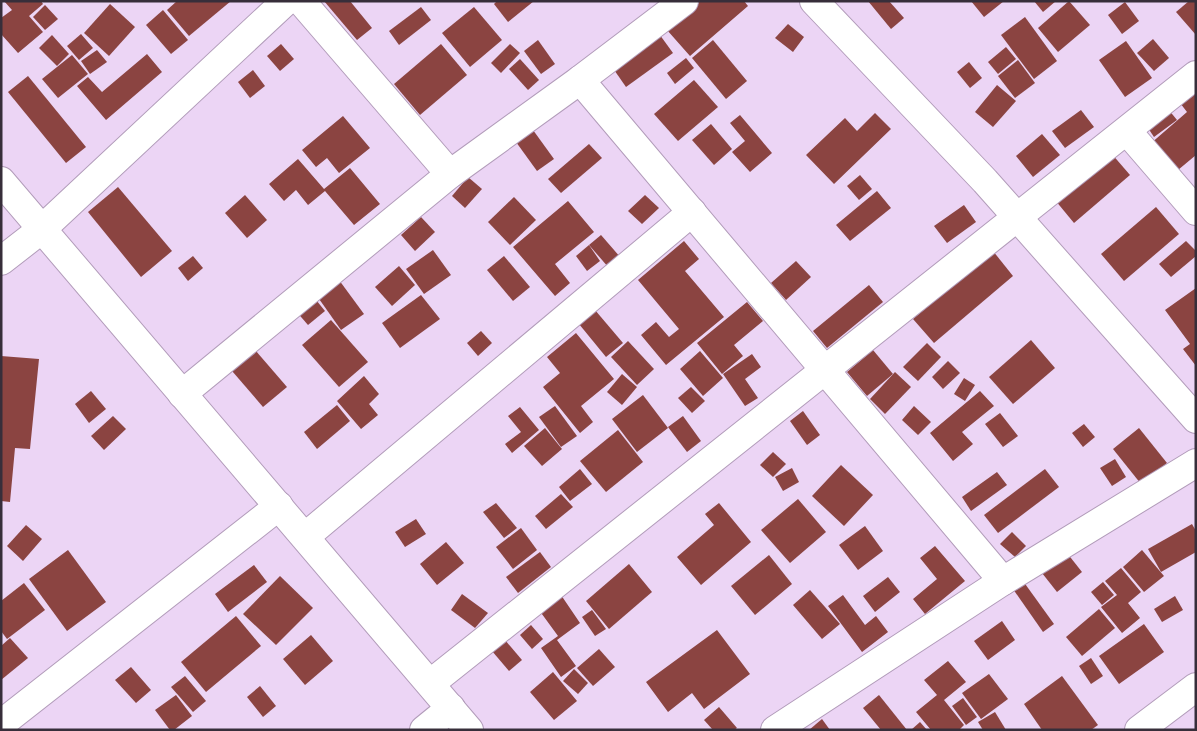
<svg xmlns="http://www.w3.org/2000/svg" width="1197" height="731" font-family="Mulish,sans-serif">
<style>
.building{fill:#8b4441}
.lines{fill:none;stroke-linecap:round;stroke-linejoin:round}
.minor-casing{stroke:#b29cba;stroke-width:30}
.tertiary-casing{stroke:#b29cba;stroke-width:30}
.secondary-casing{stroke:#b29cba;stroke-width:30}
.minor{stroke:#fff;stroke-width:28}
.tertiary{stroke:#fff;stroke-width:28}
.secondary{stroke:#fff;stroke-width:28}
</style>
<rect width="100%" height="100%" fill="#ecd5f5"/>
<g class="building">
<path d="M4,1H41L43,4L29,16L43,32L18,53L1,34V18L12,10Z"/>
<path d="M177,1H231L189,36L167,10Z"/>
<path d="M324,1H350L372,28L357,40Z"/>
<path d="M497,1H534L508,22L494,4Z"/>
<path d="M698,1H744L748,6L690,56L667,30L699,3Z"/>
<path d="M868,1H889L904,18L891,29Z"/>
<path d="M971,1H1004L984,17Z"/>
<path d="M1034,1H1056L1043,12Z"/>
<path d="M1069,1L1090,25L1058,52L1038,28Z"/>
<path d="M1189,1H1196V35L1176,12Z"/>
<path d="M1125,2L1139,21L1122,34L1108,15Z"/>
<path d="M110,4L135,27L109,56L84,33Z"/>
<path d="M45,5L58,19L45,30L33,17Z"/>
<path d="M421,7L431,20L399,45L389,31Z"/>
<path d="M474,7L502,40L470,67L442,33Z"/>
<path d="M163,10L188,40L171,54L146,25Z"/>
<path d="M1025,17L1057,61L1034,79L1001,35Z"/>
<path d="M788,24L804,37L793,52L775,38Z"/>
<path d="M657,31L673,53L626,87L610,64Z"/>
<path d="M81,34L93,48L79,60L67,46Z"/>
<path d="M52,35L69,54L57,66L39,48Z"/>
<path d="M1153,39L1169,58L1154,71L1137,53Z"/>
<path d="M538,40L555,64L541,74L524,51Z"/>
<path d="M713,40L747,81L726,99L692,58Z"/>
<path d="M1126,41L1152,78L1125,97L1099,60Z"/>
<path d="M281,44L294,59L280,71L267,56Z"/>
<path d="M441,44L467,75L420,115L394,84Z"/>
<path d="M510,44L520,53L501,73L491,63Z"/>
<path d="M1006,47L1016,59L998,74L988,62Z"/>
<path d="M97,50L107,62L90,74L81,61Z"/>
<path d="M147,54L162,72L106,120L77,86L88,77L102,92Z"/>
<path d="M72,55L88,74L58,98L42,79Z"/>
<path d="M686,58L694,68L675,84L667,73Z"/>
<path d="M520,59L539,80L528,90L509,69Z"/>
<path d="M1018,60L1035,83L1015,98L998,76Z"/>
<path d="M969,62L982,78L970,88L957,72Z"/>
<path d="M253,70L265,86L250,98L238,82Z"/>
<path d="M28,76L86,147L66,163L8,92Z"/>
<path d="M694,80L718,107L678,141L654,114Z"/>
<path d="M1196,84V155L1166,180L1142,151L1187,112L1177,99Z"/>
<path d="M997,85L1016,101L993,127L975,112Z"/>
<path d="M1168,109L1177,120L1154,137L1146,125Z"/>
<path d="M1081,110L1094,127L1065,148L1052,131Z"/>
<path d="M875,113L891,129L834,184L806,155L845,118L857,131Z"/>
<path d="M740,115L772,153L750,172L732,152L745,141L730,123Z"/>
<path d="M343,116L370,148L339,173L327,158L316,167L302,150Z"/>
<path d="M711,124L732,149L714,165L692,140Z"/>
<path d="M533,130L554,159L537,171L516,142Z"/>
<path d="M1042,134L1060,155L1033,177L1016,156Z"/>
<path d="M589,144L602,158L561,193L548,179Z"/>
<path d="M1111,153L1130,175L1074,223L1055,200Z"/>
<path d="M298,159L324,189L350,168L380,204L354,225L325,191L308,205L296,190L284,201L269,184Z"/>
<path d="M860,175L872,189L859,200L847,186Z"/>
<path d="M468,177L482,189L465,208L452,196Z"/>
<path d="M118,187L172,251L141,277L88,212Z"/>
<path d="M877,191L891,208L850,241L836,225Z"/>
<path d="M245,195L267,220L247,238L225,213Z"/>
<path d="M645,195L659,208L642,224L628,211Z"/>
<path d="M514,197L536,220L510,245L488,222Z"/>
<path d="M568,201L594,232L555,264L570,283L555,296L513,247Z"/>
<path d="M964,205L976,222L947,243L934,226Z"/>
<path d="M1156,207L1179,234L1124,281L1101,254Z"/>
<path d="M421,217L435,232L415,251L401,235Z"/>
<path d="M601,235L621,258L609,268L589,245Z"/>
<path d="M684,241L699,259L685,271L724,317L666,365L641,335L656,322L669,337L679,329L638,280Z"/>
<path d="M1186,241L1196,251V256L1171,277L1159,264Z"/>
<path d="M589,245L600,261L587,271L576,256Z"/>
<path d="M433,250L451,275L424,294L406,269Z"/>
<path d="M993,251L1013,276L934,343L913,319Z"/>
<path d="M193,256L203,268L188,281L178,268Z"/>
<path d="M504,256L530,287L513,301L487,270Z"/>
<path d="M796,261L811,277L786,300L771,283Z"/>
<path d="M399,266L415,285L392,306L375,287Z"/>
<path d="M339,280L364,314L341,330L317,296Z"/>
<path d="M869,285L883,302L827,348L813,331Z"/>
<path d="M1196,288V366L1183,349L1190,344L1165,310Z"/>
<path d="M312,295L325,311L308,325L295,310Z"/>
<path d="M421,295L440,319L400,348L382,323Z"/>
<path d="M747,302L763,321L734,345L743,356L722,374L697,343Z"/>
<path d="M595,310L623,343L606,357L579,324Z"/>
<path d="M331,320L368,362L339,387L302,345Z"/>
<path d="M481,331L492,343L478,356L467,343Z"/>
<path d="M576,333L614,379L581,406L593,422L580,433L543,387L560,373L547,357Z"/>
<path d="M1031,340L1055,368L1013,404L989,377Z"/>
<path d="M628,341L654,369L637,385L611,357Z"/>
<path d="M927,343L941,357L918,381L903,367Z"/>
<path d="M250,344L287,387L263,407L226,364Z"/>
<path d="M873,350L893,374L867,396L847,372Z"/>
<path d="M700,351L723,378L703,396L680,369Z"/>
<path d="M752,354L761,367L745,379L758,398L745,406L723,374Z"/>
<path d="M1,356L39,359L30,449L15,448L10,502L1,501Z"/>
<path d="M948,361L960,373L943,389L932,377Z"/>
<path d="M895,372L911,387L885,414L870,399Z"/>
<path d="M622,374L637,387L622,405L607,392Z"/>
<path d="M364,376L379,394L369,404L378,415L361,429L337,401Z"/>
<path d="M964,378L975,385L965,401L954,394Z"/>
<path d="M691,387L705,401L692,413L678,398Z"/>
<path d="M91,391L106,409L89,423L75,404Z"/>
<path d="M980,391L994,406L962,432L973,444L953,461L930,433Z"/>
<path d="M643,395L668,428L637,452L612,419Z"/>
<path d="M337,405L350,421L317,449L304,432Z"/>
<path d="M555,406L577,436L561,447L539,417Z"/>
<path d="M914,406L931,422L918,435L902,420Z"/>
<path d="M520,407L539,430L512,453L505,444L521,432L508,416Z"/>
<path d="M803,411L820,435L807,445L790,421Z"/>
<path d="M1000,413L1018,436L1003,447L985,424Z"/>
<path d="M113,416L126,429L104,450L91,436Z"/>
<path d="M683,416L701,441L687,452L668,427Z"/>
<path d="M1084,424L1095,437L1083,447L1072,433Z"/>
<path d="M545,428L562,449L542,466L524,446Z"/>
<path d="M1139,428L1167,463L1141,484L1113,449Z"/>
<path d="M618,430L643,462L606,492L580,461Z"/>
<path d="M773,452L786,464L773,477L760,465Z"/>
<path d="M1115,459L1126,477L1112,486L1100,468Z"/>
<path d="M841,465L873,495L844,526L812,496Z"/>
<path d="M792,468L799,482L783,491L775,477Z"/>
<path d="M580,469L592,484L570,501L559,487Z"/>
<path d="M1045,469L1059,487L998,533L984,515Z"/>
<path d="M997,472L1007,485L971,511L962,497Z"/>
<path d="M561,494L573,507L546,529L535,516Z"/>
<path d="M798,499L826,532L790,563L761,530Z"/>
<path d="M496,503L517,528L504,538L483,512Z"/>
<path d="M719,503L751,542L701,585L677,557L714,525L705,514Z"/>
<path d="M416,519L426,534L405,547L395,532Z"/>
<path d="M1192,524L1196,531V552L1161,572L1148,549Z"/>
<path d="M26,525L42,539L23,561L7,546Z"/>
<path d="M865,526L883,551L858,570L839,545Z"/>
<path d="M521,528L537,550L513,569L496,547Z"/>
<path d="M1012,532L1026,546L1015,557L1000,544Z"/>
<path d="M446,542L464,563L437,585L420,564Z"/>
<path d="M935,546L965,581L925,614L913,599L937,579L920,558Z"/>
<path d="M68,550L106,602L67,631L29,579Z"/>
<path d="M1142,550L1164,576L1144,592L1123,567Z"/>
<path d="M540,552L551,567L518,593L506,577Z"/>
<path d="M1067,553L1082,572L1057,592L1042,573Z"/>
<path d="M769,555L792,584L755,615L731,586Z"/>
<path d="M629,564L652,592L609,629L586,601Z"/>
<path d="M254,565L267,582L228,612L215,594Z"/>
<path d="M1121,568L1141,592L1128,603L1140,618L1122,633L1101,607L1117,595L1105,581Z"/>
<path d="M280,576L313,608L276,645L243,614Z"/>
<path d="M888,577L900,592L875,612L863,596Z"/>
<path d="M1023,581L1054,624L1043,632L1013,589Z"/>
<path d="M1103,582L1114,595L1102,605L1091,592Z"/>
<path d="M24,583L45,610L7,639L1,631V601Z"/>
<path d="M810,590L840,624L822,639L793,605Z"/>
<path d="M462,594L488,613L475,628L451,610Z"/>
<path d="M561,595L580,623L557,640L576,666L561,677L541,648L558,636L539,610Z"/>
<path d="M843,595L865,625L876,616L888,632L862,652L828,606Z"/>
<path d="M1175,596L1183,610L1162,622L1154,609Z"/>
<path d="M1099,609L1115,628L1082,656L1066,637Z"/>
<path d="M592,610L606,629L595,636L582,617Z"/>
<path d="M236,616L261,646L206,692L181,662Z"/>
<path d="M1002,621L1015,640L988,660L974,641Z"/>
<path d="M1144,624L1164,652L1119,684L1099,656Z"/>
<path d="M531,625L543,639L532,649L520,635Z"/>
<path d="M717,630L750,674L704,709L692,693L668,712L646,682Z"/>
<path d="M311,635L333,661L305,685L283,659Z"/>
<path d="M10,638L28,658L1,680V646Z"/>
<path d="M505,640L522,660L509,671L492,651Z"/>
<path d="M599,649L615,667L593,686L577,668Z"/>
<path d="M1091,658L1103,676L1091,684L1079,666Z"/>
<path d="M948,661L966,682L944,700L964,725L959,730H931L916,712L937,695L924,680Z"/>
<path d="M131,667L151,690L136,703L115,680Z"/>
<path d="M574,669L588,683L578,694L563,681Z"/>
<path d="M553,672L577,701L554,720L530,692Z"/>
<path d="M989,674L1008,699L981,719L962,693Z"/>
<path d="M185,676L206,701L193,712L171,687Z"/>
<path d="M1062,676L1098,725L1091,730H1042L1024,704Z"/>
<path d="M260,686L276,706L263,717L247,697Z"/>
<path d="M176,695L192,716L174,730H170L155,710Z"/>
<path d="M879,695L907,730H881L863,708Z"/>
<path d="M963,698L977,717L966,725L952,706Z"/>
<path d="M719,707L737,728L734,730H713L704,720Z"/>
<path d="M995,712L1006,730H983L978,722Z"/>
<path d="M822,719L830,730H809Z"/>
<path d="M920,722L927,730H911Z"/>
</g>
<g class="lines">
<g class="minor-casing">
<g id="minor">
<path d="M301,1L450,174"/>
<path d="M580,80L1003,581"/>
<path d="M1127,131L1196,211"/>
<path d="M1,261L42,229L286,1"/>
<path d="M182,394L450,174L580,80L684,1"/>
<path d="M306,536L692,212"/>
<path d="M431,683L1196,75"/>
<path d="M1,724L279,506"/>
<path d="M424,730L451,708"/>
<path d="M775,730L1003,581L1196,463"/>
<path d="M1139,730L1196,687"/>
</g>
</g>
<g class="tertiary-casing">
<path id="tertiary" d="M1,181L469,730"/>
</g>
<g class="secondary-casing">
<path id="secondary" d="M814,1L985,181L1196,419"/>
</g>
<use href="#minor" class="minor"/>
<use href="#tertiary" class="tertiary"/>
<use href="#secondary" class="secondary"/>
</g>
<rect width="1197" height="731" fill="none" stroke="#372e3a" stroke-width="5"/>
</svg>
